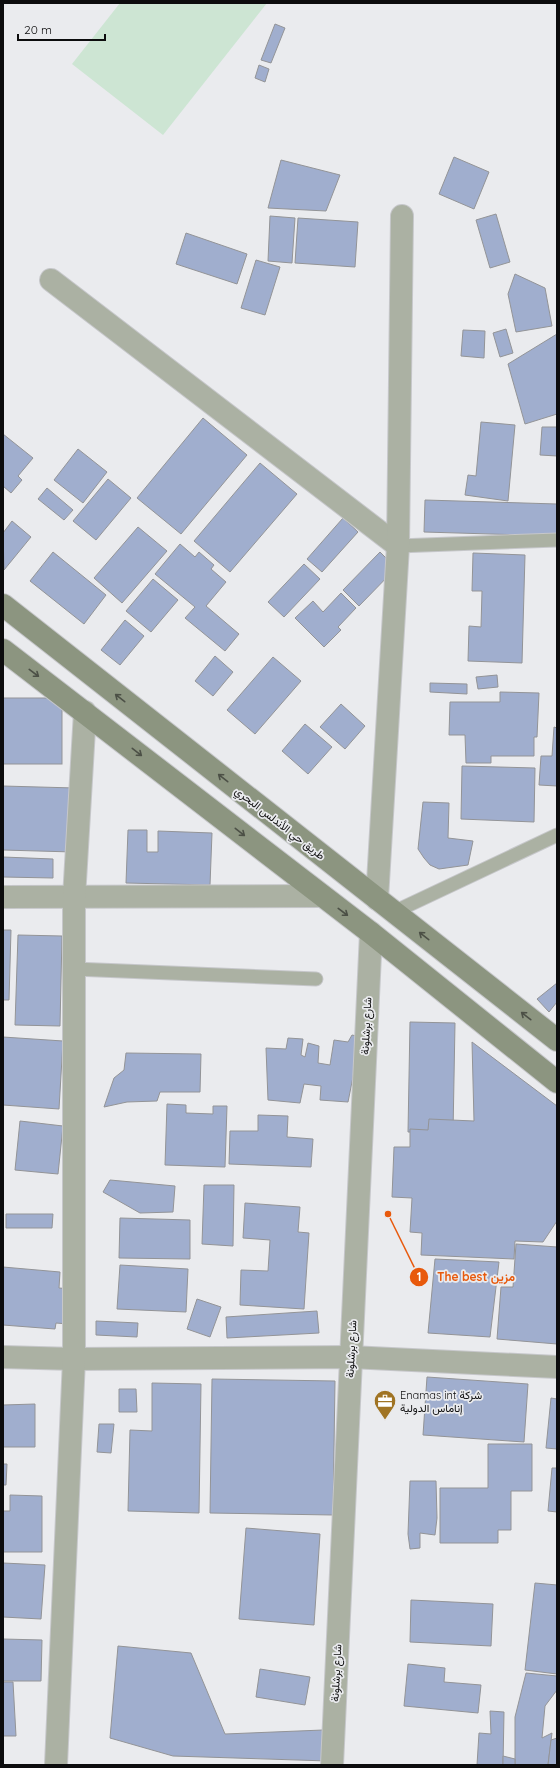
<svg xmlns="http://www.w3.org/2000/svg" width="560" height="1768" font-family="Quicksand,Vazirmatn,sans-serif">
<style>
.green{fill:#cde5d3}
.building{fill:#a0aece;stroke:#939497}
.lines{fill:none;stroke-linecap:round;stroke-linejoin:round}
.lane-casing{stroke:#c6c7ca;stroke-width:15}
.street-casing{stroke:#c6c7ca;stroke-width:24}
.secondary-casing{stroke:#c6c7ca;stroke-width:24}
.lane{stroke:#abb1a3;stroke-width:13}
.street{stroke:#abb1a3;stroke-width:22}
.secondary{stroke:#8c9580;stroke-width:22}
.oneway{stroke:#4c5046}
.labels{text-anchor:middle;stroke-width:3.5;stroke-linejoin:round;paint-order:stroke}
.street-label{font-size:11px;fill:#0c0c0d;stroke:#eaebee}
.poi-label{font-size:11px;fill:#0c0c0d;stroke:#eaebee;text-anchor:start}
.leader{fill:none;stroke:#e8590c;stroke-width:1.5}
.callout-dot{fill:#e8590c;stroke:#eaebee;stroke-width:1.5}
.mark-label{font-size:12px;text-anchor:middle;font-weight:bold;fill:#fff}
.callout-label{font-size:12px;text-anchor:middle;font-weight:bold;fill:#e8590c;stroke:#eaebee;stroke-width:3.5;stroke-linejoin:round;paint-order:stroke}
</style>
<rect width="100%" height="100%" fill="#eaebee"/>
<path class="green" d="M120,3H267L163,135L72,64Z"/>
<g class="building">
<path d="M275,24L285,28L271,63L261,60Z"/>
<path d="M259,65L269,69L265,82L255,78Z"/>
<path d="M454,157L489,172L474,209L439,194Z"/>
<path d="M281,160L340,175L326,211L268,208Z"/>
<path d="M496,214L510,262L490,268L476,220Z"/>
<path d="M270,216L295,218L292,263L268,261Z"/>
<path d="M298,218L358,222L355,267L295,263Z"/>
<path d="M186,233L247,254L237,284L176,264Z"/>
<path d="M256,260L280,267L265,315L241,308Z"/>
<path d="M515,274L545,288L552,326L516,332L508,294Z"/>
<path d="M506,329L513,353L500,357L493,333Z"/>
<path d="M463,330L485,331L484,358L461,356Z"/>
<path d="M557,334V414L525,424L508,364Z"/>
<path d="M203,418L247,455L181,534L137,498Z"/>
<path d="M481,422L515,425L508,501L465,495L468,475L476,476Z"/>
<path d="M542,427H557V456L540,455Z"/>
<path d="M3,434L33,458L18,476L22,480L11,493L3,486Z"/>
<path d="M78,449L107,472L83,503L54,480Z"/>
<path d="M260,463L297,494L230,572L194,541Z"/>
<path d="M108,479L131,498L96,540L73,521Z"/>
<path d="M47,488L73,510L64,520L38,499Z"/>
<path d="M425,500L557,504V536L424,532Z"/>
<path d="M343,518L358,532L322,572L307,559Z"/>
<path d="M12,521L31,537L4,570L3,533Z"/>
<path d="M138,527L167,551L122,603L94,578Z"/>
<path d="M180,544L195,557L199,552L214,565L211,569L226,582L206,606L239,634L225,651L185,618L195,607L155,574Z"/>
<path d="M53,552L106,595L84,624L30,581Z"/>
<path d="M380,552L396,568L359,606L343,590Z"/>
<path d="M473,553L525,555L522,663L468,661L469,626L481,627L482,591H472Z"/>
<path d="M304,564L320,579L284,617L268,602Z"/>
<path d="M153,579L178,600L151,632L126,611Z"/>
<path d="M341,593L356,608L338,627L341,630L324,647L295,618L313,601L323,612Z"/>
<path d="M125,620L144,636L120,665L101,650Z"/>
<path d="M215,656L233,672L213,696L195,681Z"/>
<path d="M273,657L301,681L255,734L227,710Z"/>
<path d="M497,675L498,687L478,689L476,677Z"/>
<path d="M430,683L467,684V694L430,692Z"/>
<path d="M500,692L539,693L537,737H534V756H491V763H466L465,735H449L450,702H500Z"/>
<rect x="3" y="698" width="59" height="66"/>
<path d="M341,704L365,726L345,749L320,727Z"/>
<path d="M305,724L332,747L308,774L282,751Z"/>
<path d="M554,727L557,728V786L539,785L541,756H552Z"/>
<path d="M462,766L535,768L534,822L461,819Z"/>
<path d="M3,786L75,788L73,852L3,850Z"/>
<path d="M423,802L449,803L448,838L473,841L468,865L439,869L430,865L424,858L418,849Z"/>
<path d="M128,830H147V852H158V831L212,833L210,885L126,883Z"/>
<path d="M3,857L53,859V878L3,877Z"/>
<path d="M3,930H11L9,1000H3Z"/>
<path d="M18,935L62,936L60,1026L15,1025Z"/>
<path d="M557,983V1002L549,1012L537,999Z"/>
<path d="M410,1022L455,1023L453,1133L408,1132Z"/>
<path d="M352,1035L361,1037L348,1102L320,1100L321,1086L304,1084L300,1103L268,1100L266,1048L286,1049L288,1038L303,1039L301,1055L305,1057L308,1043L319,1046L318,1063L330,1065L334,1040L348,1042Z"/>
<path d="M3,1037L63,1041L59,1109L3,1105Z"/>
<path d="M472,1042L557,1106V1221L543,1242L515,1241L514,1259L421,1255L422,1233L410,1232L412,1198L392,1197L394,1147H410V1129L428,1130L429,1119L474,1121Z"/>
<path d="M126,1053L201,1054L200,1092H160L157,1101L127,1102L104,1107L114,1078L124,1070Z"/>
<path d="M167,1104L186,1105V1113L213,1114V1106H227L225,1167L165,1165Z"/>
<path d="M258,1115L288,1116L287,1137L313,1139L311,1167L229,1164L230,1131H258Z"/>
<path d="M20,1121L63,1126L58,1174L15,1170Z"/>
<path d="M110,1180L175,1186L173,1212L140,1213L103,1192Z"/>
<path d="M204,1185H234L233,1246L202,1244Z"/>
<path d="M245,1203L300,1207L298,1232L309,1233L304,1309L240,1305L241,1270L268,1271L270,1240L243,1238Z"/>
<path d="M6,1214H53L52,1228H6Z"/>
<path d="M120,1218L190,1220V1259L119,1258Z"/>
<path d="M516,1244L557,1247V1344L497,1339L501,1287H513Z"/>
<path d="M435,1259L499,1262L490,1337L428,1333Z"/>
<path d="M120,1265L188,1269L186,1312L117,1309Z"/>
<path d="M3,1267L60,1272L59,1288L71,1289L68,1324L56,1323L55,1329L3,1325Z"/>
<path d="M197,1299L221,1307L210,1337L187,1329Z"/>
<path d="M317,1311L319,1333L227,1338L226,1317Z"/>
<path d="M96,1321L138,1323L137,1337L96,1335Z"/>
<path d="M427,1377L528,1384L524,1442L423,1435Z"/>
<path d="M212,1379L335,1381L333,1515L210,1513Z"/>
<path d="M152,1383L201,1384L199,1513L128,1511L130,1430L152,1431Z"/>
<path d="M119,1389H136L137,1412H119Z"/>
<path d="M551,1398L557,1399V1449L546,1448Z"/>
<path d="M35,1404V1447H3V1405Z"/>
<path d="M99,1424H114L111,1453L97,1452Z"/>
<path d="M488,1444H532V1491H511V1530H498V1543H440V1488H488Z"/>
<path d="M3,1464H7L6,1485H3Z"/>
<path d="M552,1468H557V1512L548,1511Z"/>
<path d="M410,1481H436L437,1518L435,1535L420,1533V1548L410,1549L408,1534Z"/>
<path d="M10,1495L42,1496V1552H3V1511H10Z"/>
<path d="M246,1528L320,1534L314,1625L239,1619Z"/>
<path d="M3,1563L45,1565L41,1619L3,1617Z"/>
<path d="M535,1583L557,1585V1674L525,1670Z"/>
<path d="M411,1600L493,1604L491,1646L410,1642Z"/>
<path d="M3,1639L42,1640L41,1681H3Z"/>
<path d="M118,1646L191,1653L225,1734L323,1730L328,1761L173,1756L110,1738Z"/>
<path d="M408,1664L445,1668L444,1682L481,1685L478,1713L404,1706Z"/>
<path d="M260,1669L310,1677L305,1705L256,1697Z"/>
<path d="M526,1673L557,1676V1690L545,1706L542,1738L552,1733L548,1765H515V1717Z"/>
<path d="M3,1682H13L16,1736H3Z"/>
<path d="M490,1711L504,1712L503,1765H477L479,1733L491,1734Z"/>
<path d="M557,1738V1765H548L551,1740Z"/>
<path d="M503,1756L515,1759V1765H503Z"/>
</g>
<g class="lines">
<g class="lane-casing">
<g id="lane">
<path d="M398,546L557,540"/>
<path d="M394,912L557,835"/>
<path d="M74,969L316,979"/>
</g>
</g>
<g class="street-casing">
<g id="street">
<path d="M51,280L398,546"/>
<path d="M3,897L322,896"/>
<path d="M377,899L398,546L402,216"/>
<path d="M3,1357L74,1359L350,1357L557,1367"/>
<path d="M56,1765L74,1359V898L85,712"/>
<path d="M332,1765L371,933"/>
</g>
</g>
<g class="secondary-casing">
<g id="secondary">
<path d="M3,605L557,1040"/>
<path d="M3,650L371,933L557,1082"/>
</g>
</g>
<use href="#lane" class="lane"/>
<use href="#street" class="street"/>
<use href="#secondary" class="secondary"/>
</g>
<defs><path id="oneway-shaft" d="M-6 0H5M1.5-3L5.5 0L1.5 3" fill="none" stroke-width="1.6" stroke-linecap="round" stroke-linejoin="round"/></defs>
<g class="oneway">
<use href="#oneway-shaft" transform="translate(34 673) rotate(37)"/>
<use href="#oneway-shaft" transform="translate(120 698) rotate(-142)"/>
<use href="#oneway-shaft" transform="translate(137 752) rotate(38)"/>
<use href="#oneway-shaft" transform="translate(223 778) rotate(-142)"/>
<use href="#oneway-shaft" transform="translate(240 832) rotate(38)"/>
<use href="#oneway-shaft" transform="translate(343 912) rotate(37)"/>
<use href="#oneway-shaft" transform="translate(424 936) rotate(-142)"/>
<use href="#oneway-shaft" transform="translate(526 1016) rotate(-142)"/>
</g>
<defs>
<g id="office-pin" transform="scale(1.15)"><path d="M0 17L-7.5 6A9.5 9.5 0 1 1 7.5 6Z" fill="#a07424" stroke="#eaebee"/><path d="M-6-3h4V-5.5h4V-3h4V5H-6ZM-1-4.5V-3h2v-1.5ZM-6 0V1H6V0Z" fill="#fff"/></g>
</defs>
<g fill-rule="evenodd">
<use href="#office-pin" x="385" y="1401"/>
</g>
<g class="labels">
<g class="street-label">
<text transform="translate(280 823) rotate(38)" y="4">طريق حي الأندلس البحري</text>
<text transform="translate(366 1026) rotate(-87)" y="4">شارع برشلونة</text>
<text transform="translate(351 1349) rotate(-87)" y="4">شارع برشلونة</text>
<text transform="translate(336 1673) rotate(-87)" y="4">شارع برشلونة</text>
</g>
<g class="poi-label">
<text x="400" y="1399">Enamas int شركة<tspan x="400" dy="13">إناماس الدولية</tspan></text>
</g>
</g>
<path class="leader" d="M388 1214L419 1277"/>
<g class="callout-dot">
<circle cx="388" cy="1214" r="4"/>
<circle cx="419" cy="1277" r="10"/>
</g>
<g class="mark-label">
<text x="419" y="1281">1</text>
</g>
<g class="callout-label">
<text x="476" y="1281">The best مزين</text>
</g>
<rect width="560" height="1768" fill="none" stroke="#0c0c0d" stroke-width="8"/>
<path d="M18 34v6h87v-6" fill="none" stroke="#0c0c0d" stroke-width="2"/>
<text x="24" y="34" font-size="12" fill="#0c0c0d" stroke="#eaebee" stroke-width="3" paint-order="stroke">20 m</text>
</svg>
